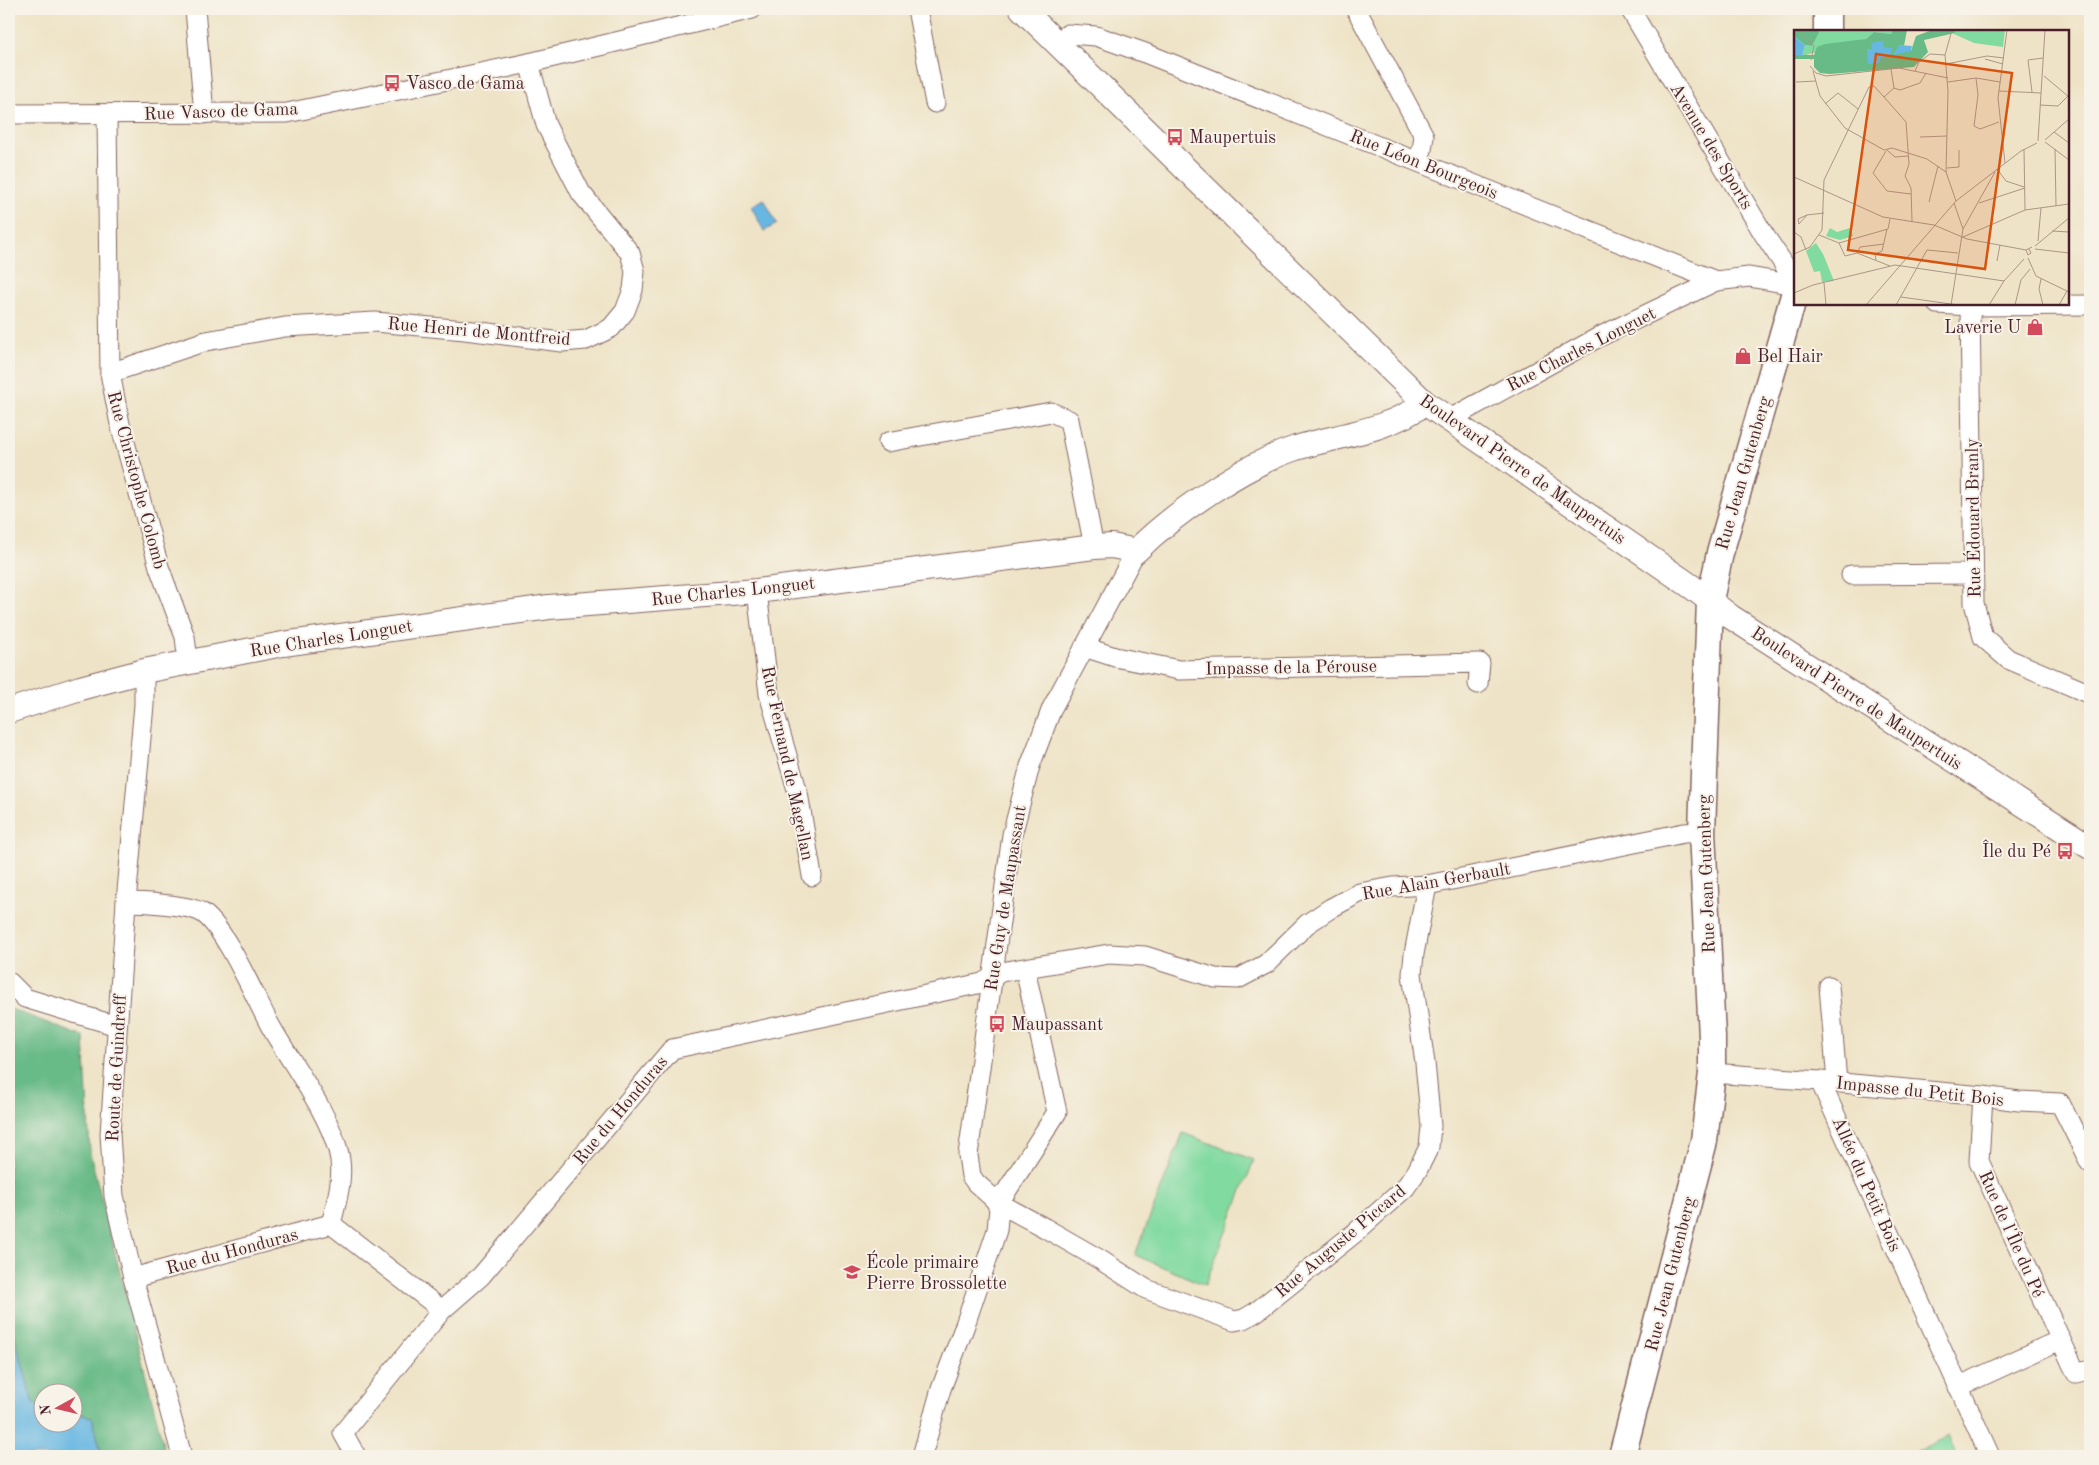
<svg xmlns="http://www.w3.org/2000/svg" width="2099" height="1465" font-family="'Old Standard TT',serif">
<style>
.green{fill:#81daa0;stroke:#667c66}
.forest{fill:#68ba86;stroke:#596c58}
.water{fill:#68b7e2;stroke:#596b86}
.lines{fill:none;stroke-linecap:round;stroke-linejoin:round}
.minor-casing{stroke:#836461;stroke-width:21}
.tertiary-casing{stroke:#836461;stroke-width:26}
.secondary-casing{stroke:#836461;stroke-width:29}
.minor{stroke:#fff;stroke-width:19}
.tertiary{stroke:#fff;stroke-width:24}
.secondary{stroke:#fff;stroke-width:26}
.labels{text-anchor:middle;stroke-width:4;stroke-linejoin:round;paint-order:stroke}
.poi-label{font-size:18px;fill:#4a1f2b;stroke:#f7f3e8;text-anchor:start}
.street-label{font-size:18px;fill:#4a1f2b;stroke:#f7f3e8}
.inset-road{fill:none;stroke:#ac9588;stroke-width:1}
.view{fill:#d8530f;fill-opacity:0.15;stroke:#d8530f;stroke-width:2.5}
.inset-edge{fill:none;stroke:#4a1f2b;stroke-width:2.5}
</style>
<rect width="100%" height="100%" fill="#f7f3e8"/>
<filter id="ink" filterUnits="userSpaceOnUse"><feTurbulence type="fractalNoise" baseFrequency=".02" numOctaves="2"/><feDisplacementMap in="SourceGraphic" scale="10" xChannelSelector="R" yChannelSelector="G"/><feConvolveMatrix kernelMatrix="1 2 1 2 8 2 1 2 1" color-interpolation-filters="sRGB"/></filter>
<filter id="wash" filterUnits="userSpaceOnUse"><feTurbulence type="fractalNoise" baseFrequency=".0096" numOctaves="4" result="noise"/><feDisplacementMap in="SourceGraphic" scale="20" xChannelSelector="R" yChannelSelector="G"/><feGaussianBlur stdDeviation="1.12" result="paint"/><feColorMatrix in="noise" values="0 0 0 0 0 0 0 0 0 0 0 0 0 0 0 0 0 1.4 0 .05"/><feComposite in="paint" operator="in"/></filter>
<g filter="url(#wash)">
<rect width="100%" height="100%" fill="#eee3c6"/>
<g class="green">
<path d="M1183,1133L1254,1160L1205,1285L1135,1255Z"/>
<path d="M1948,1436L1957,1456H1907Z"/>
</g>
<path class="forest" d="M9,1008L84,1037L90,1153L166,1456H102L92,1417L73,1413L72,1392H42V1406L33,1404L13,1330L9,1323Z"/>
<g class="water">
<path d="M764,199L777,224L764,231L751,206Z"/>
<path d="M9,1323L13,1330L33,1403L42,1406V1422H72L73,1413L92,1417L102,1456H9Z"/>
</g>
</g>
<g filter="url(#ink)">
<g class="lines">
<g class="minor-casing">
<g id="minor">
<path d="M195,9L204,114"/>
<path d="M917,9L935,103"/>
<path d="M1356,9L1424,136L1422,150L1417,161"/>
<path d="M1630,9L1763,233L1795,281"/>
<path d="M1057,43L1068,34L1096,36L1145,53L1716,281L1749,277L1795,285"/>
<path d="M9,114L287,113L529,63L752,9"/>
<path d="M107,114L110,373L120,424L159,567L185,637L188,662"/>
<path d="M1937,304L1970,306L2090,305"/>
<path d="M1970,306L1974,603L1983,637L2008,659L2090,694"/>
<path d="M110,373L206,341L285,327L375,322L465,330L562,342L586,340L611,328L625,311L633,290L635,271L630,253L581,193L546,125L529,63"/>
<path d="M1448,420L1599,337L1716,281"/>
<path d="M888,442L1051,412L1069,420L1094,547"/>
<path d="M1851,575L1973,574"/>
<path d="M757,591L769,694L798,793L812,876"/>
<path d="M1084,647L1115,657L1179,670L1480,663L1478,684"/>
<path d="M144,671V705L126,902L110,1134L114,1196L133,1278L182,1456"/>
<path d="M126,902C142,902 188,905 201,912C224,924 257,1002 271,1027C293,1066 326,1108 338,1150C345,1175 337,1200 331,1224"/>
<path d="M9,982L25,998L117,1026"/>
<path d="M1829,986L1837,1082"/>
<path d="M1712,1073L1820,1081L1990,1456"/>
<path d="M1820,1081L1983,1096L2019,1101L2060,1103L2090,1163"/>
<path d="M1983,1096L1979,1161L2076,1373L2090,1369"/>
<path d="M995,1200L1006,1192L1057,1112L1025,969"/>
<path d="M999,1208H1008L1045,1228L1099,1259L1146,1289L1234,1321L1244,1319L1256,1312L1356,1232L1405,1188L1417,1171L1429,1147L1431,1126L1425,1063L1412,974L1414,954L1427,885"/>
<path d="M133,1278L331,1224L442,1310L481,1276L672,1049L982,983L1001,972L1109,954L1145,956L1215,978L1238,979L1266,964L1307,924L1331,908L1359,893L1393,887L1427,885L1684,833L1702,832"/>
<path d="M1958,1387L2060,1340"/>
<path d="M356,1456L343,1433L442,1310"/>
<path d="M922,1456L941,1389L965,1325L997,1230L999,1208L995,1200L976,1183L971,1176L968,1155L1012,835L1030,766L1052,708L1136,551"/>
</g>
</g>
<g class="tertiary-casing">
<g id="tertiary">
<path d="M1022,9L1425,403L1692,587L1731,617L2090,847"/>
<path d="M9,711L80,688L144,671L283,644L549,607L757,591L1094,547L1112,546L1136,551C1174,513 1244,465 1296,448C1339,435 1388,431 1425,403"/>
</g>
</g>
<g class="secondary-casing">
<g id="secondary">
<path d="M1827,31V9"/>
<path d="M1622,1456L1704,1141L1712,1073V1037L1702,832L1710,600L1720,553L1795,292"/>
</g>
</g>
<use href="#minor" class="minor"/>
<use href="#tertiary" class="tertiary"/>
<use href="#secondary" class="secondary"/>
</g>
</g>
<defs>
<g id="bus-bare" transform="scale(1.35)"><path d="M-5-6H5V4H4V6H2V4H-2V6H-4V4H-5ZM-3.5-4V0h7V-4ZM-3.5 1.2v1.5H-2V1.2ZM2 1.2v1.5H3.5V1.2Z" fill="#d1495b" stroke="#f7f3e8" stroke-width="2.5" paint-order="stroke"/></g>
<g id="shop-bare" transform="scale(1.35)"><path d="M-5-2.5h2.3a2.7 3.5 0 0 1 5.4 0H5L5.5 6h-11ZM-1.5-2.5h3a1.5 2.3 0 0 0-3 0Z" fill="#d1495b" stroke="#f7f3e8" stroke-width="2.5" paint-order="stroke"/></g>
<g id="school-bare" transform="scale(1.35)"><path d="M0-5L7-2L0 1L-7-2ZM-4 1L0 2.5L4 1V4Q0 6-4 4Z" fill="#d1495b" stroke="#f7f3e8" stroke-width="2.5" paint-order="stroke"/></g>
</defs>
<g fill-rule="evenodd">
<use href="#bus-bare" x="392" y="83"/>
<use href="#bus-bare" x="1175" y="137"/>
<use href="#shop-bare" x="2035" y="327"/>
<use href="#shop-bare" x="1743" y="356"/>
<use href="#bus-bare" x="2065" y="851"/>
<use href="#bus-bare" x="997" y="1024"/>
<use href="#school-bare" x="852" y="1272"/>
</g>
<g class="labels">
<g class="poi-label">
<text x="406" y="89">Vasco de Gama</text>
<text x="1189" y="143">Maupertuis</text>
<text x="2021" y="333" text-anchor="end">Laverie U</text>
<text x="1757" y="362">Bel Hair</text>
<text x="2051" y="857" text-anchor="end">Île du Pé</text>
<text x="1011" y="1030">Maupassant</text>
<text x="866" y="1268">École primaire<tspan x="866" dy="21">Pierre Brossolette</tspan></text>
</g>
<g class="street-label">
<text transform="translate(221 111) rotate(-2)" y="6">Rue Vasco de Gama</text>
<text transform="translate(1712 146) rotate(59)" y="6">Avenue des Sports</text>
<text transform="translate(1424 164) rotate(22)" y="6">Rue Léon Bourgeois</text>
<text transform="translate(479 331) rotate(5)" y="6">Rue Henri de Montfreid</text>
<text transform="translate(1581 349) rotate(-27)" y="6">Rue Charles Longuet</text>
<text transform="translate(1523 469) rotate(35)" y="6">Boulevard Pierre de Maupertuis</text>
<text transform="translate(1743 473) rotate(-74)" y="6">Rue Jean Gutenberg</text>
<text transform="translate(137 480) rotate(75)" y="6">Rue Christophe Colomb</text>
<text transform="translate(1973 518) rotate(-91)" y="6">Rue Édouard Branly</text>
<text transform="translate(733 591) rotate(-6)" y="6">Rue Charles Longuet</text>
<text transform="translate(331 638) rotate(-9)" y="6">Rue Charles Longuet</text>
<text transform="translate(1291 667) rotate(-1)" y="6">Impasse de la Pérouse</text>
<text transform="translate(1857 698) rotate(33)" y="6">Boulevard Pierre de Maupertuis</text>
<text transform="translate(788 763) rotate(78)" y="6">Rue Fernand de Magellan</text>
<text transform="translate(1706 874) rotate(-92)" y="6">Rue Jean Gutenberg</text>
<text transform="translate(1436 881) rotate(-10)" y="6">Rue Alain Gerbault</text>
<text transform="translate(1005 898) rotate(-81)" y="6">Rue Guy de Maupassant</text>
<text transform="translate(116 1068) rotate(-87)" y="6">Route de Guindreff</text>
<text transform="translate(1920 1091) rotate(6)" y="6">Impasse du Petit Bois</text>
<text transform="translate(620 1110) rotate(-50)" y="6">Rue du Honduras</text>
<text transform="translate(1867 1184) rotate(66)" y="6">Allée du Petit Bois</text>
<text transform="translate(2012 1234) rotate(66)" y="6">Rue de l'Île du Pé</text>
<text transform="translate(1340 1241) rotate(-40)" y="6">Rue Auguste Piccard</text>
<text transform="translate(232 1251) rotate(-15)" y="6">Rue du Honduras</text>
<text transform="translate(1670 1274) rotate(-76)" y="6">Rue Jean Gutenberg</text>
</g>
</g>
<g transform="translate(1794 30)">
<rect width="275" height="275" fill="#eee3c6"/>
<path d="M25,0H99L97,4L80,2L72,9L8,26L11,15L18,16ZM160,0H211L209,17L180,13L160,4ZM36,198L43,202L56,198L59,206L46,210L32,206ZM22,213L29,224L40,251L28,252L26,241L20,242L12,221Z" fill="#81daa0"/>
<path d="M0,0H25V2L18,16L11,15L0,6ZM99,0H113L110,16L105,15L117,21L122,6L138,0H160L161,3L130,10L134,22L120,37L36,44L26,43L20,37V29H0V25H20L23,17L31,14L72,9L80,2L97,4Z" fill="#68ba86"/>
<path d="M0,6L11,15L8,26L0,25ZM89,11L90,17L98,18L96,26L87,28L85,33L74,34L73,19H78L77,13ZM105,15L118,16L117,21L99,25Z" fill="#68b7e2"/>
<path class="inset-road" d="M5,0L20,16L17,30M158,0L151,25L154,61L152,142L162,171M191,29L209,34M152,34L193,26L210,28M16,36L22,43L32,46L105,38L154,48M97,39L100,58L90,67L112,92L115,134L111,146L117,158L118,191M19,41L26,66L51,98L90,120L98,118L133,129L152,142M121,41L125,32L136,24L151,25M250,46L275,67M182,48L184,65L180,96L186,99L205,92M2,52L22,51M154,52L182,48L206,52M100,58L106,60L126,53L132,43M205,61L247,63M238,62L234,30L249,28M31,74L44,63L64,79M246,75L264,76L274,66M260,102L275,113M126,107L153,106M251,110L275,89M244,111L251,0M251,112L275,130M230,119L231,180M261,119L262,176M93,120L101,127L114,126M92,121L79,143L93,161L117,164M211,133L204,68L213,0M153,138L165,137V120M203,139L212,151L230,157M0,147L89,187L140,195L173,209L232,220M135,172L144,136M160,173L169,199M185,173L231,158M13,185L5,194L4,189L13,185L30,183M258,201L275,202M0,202L7,207L12,220M25,205L45,213M169,207L231,180L275,174M244,211L247,178M90,214L66,217L63,223L51,226L45,213L94,199L96,189M241,216L275,188M235,219L237,223L234,225L232,220L238,217M241,219L275,223M63,223L96,236M0,224L16,217L28,200L30,150L75,57L80,56L90,67M234,228L242,246L275,262M82,230L81,224L88,221L93,199M203,231L206,215M247,249L245,259L249,275M30,253L32,275M0,263L19,255L101,235L210,251M107,267L164,275M72,275L162,171L227,121L243,113M102,275L133,220L164,223M157,275L169,199L201,142M195,275L210,251L230,229M221,275L227,250L236,239M265,275L273,261"/>
<path class="view" d="M82,24L218,43L191,239L54,220Z"/>
<rect width="275" height="275" class="inset-edge"/>
</g>
<rect width="2099" height="1465" fill="none" stroke="#f7f3e8" stroke-width="30"/>
<g transform="translate(58 1408) rotate(262)"><circle r="24" fill="#f7f3e8" stroke="#b29e9c"/>
<path d="M0-4L9 19L0 12L-9 19Z" fill="#d1495b"/>
<text y="-8" font-size="14" font-weight="bold" text-anchor="middle" fill="#4a1f2b">N</text>
</g>
</svg>
